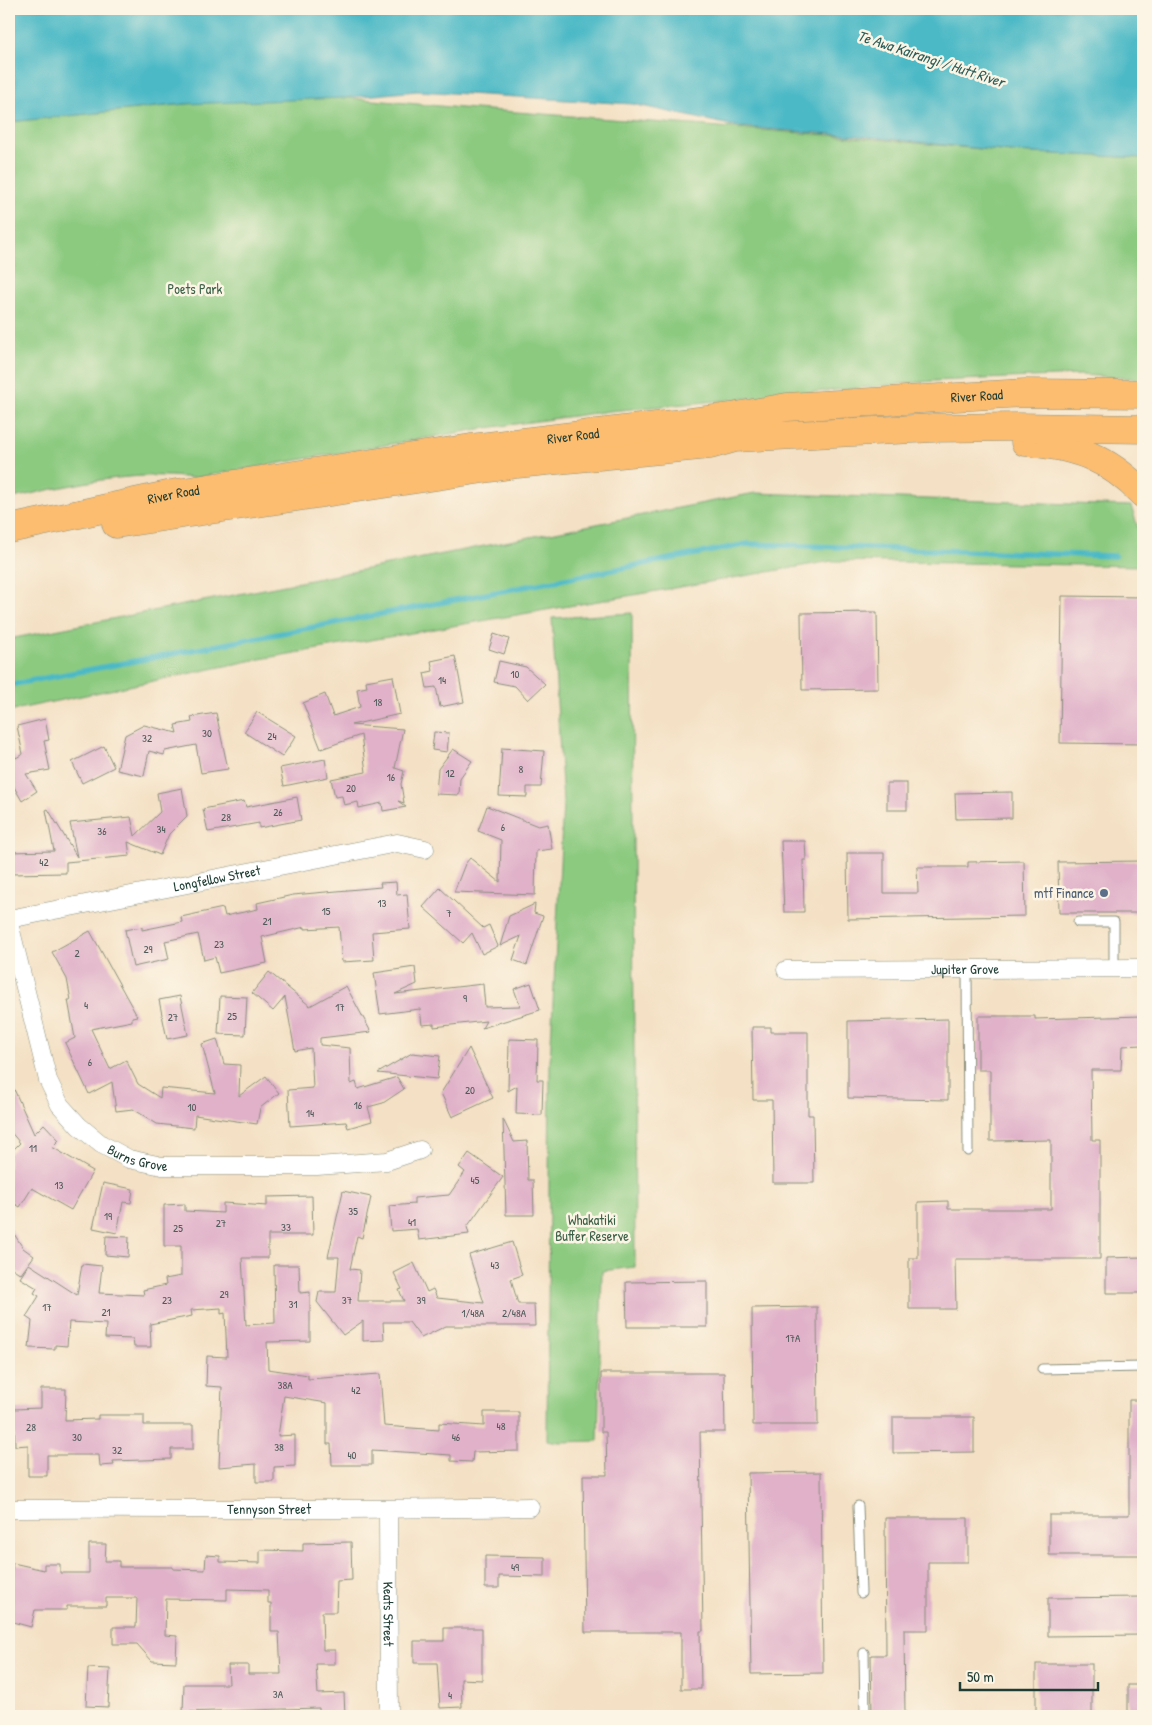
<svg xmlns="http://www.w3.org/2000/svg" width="1152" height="1725" font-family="'Patrick Hand',sans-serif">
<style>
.green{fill:#8cca80;stroke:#56845a}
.water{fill:#4cb9c6;stroke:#367b7d}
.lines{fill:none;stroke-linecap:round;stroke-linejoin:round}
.stream{stroke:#4cb9c6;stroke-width:5.5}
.building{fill:#e0b1c9}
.service-casing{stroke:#8a8f7c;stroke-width:11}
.minor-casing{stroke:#8a8f7c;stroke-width:19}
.trunk-casing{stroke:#8a8f7c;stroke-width:29}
.service{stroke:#fff;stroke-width:9}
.minor{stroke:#fff;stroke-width:18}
.trunk{stroke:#fcbd6f;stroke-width:28}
.service-dot{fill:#5c6f8a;stroke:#fcf5e5;stroke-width:2}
.labels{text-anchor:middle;stroke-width:5;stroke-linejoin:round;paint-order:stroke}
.number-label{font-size:11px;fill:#4f5a59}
.park-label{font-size:14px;fill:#3a6047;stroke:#fcf5e5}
.street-label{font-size:14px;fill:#1f3d34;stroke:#fcf5e5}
.service-label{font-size:14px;fill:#4e5e75;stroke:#fcf5e5;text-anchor:end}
.water-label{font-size:15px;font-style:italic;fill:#2a5c58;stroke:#fcf5e5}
</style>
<rect width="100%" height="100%" fill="#fcf5e5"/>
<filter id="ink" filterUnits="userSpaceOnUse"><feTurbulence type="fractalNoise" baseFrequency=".02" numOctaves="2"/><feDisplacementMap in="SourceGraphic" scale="10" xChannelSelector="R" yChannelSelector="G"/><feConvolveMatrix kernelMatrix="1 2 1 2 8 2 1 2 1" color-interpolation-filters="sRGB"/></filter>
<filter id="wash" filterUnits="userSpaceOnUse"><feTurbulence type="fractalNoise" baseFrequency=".0096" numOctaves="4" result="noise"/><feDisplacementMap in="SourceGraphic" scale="20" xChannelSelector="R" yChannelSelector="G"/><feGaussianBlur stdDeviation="1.12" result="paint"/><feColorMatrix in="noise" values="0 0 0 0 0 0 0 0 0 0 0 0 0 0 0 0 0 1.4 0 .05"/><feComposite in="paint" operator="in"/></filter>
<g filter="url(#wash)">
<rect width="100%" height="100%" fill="#f4e1c5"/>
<g class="green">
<path d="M328,96L462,108L841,136L1012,152L1143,158V379L1080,375L933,381L610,411L479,429L193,478C131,470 69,485 9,499V122L214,101Z"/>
<path d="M755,493L1131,506L1143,543V566L832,561L254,660L9,711V639Z"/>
<path d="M632,613L635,1267L602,1271L598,1441L559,1442L547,1440L550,1063L563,803L552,618Z"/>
</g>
<path class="water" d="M9,9H1143V158L1012,152L859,136L739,127L632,104L417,91L343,98L185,104L9,122Z"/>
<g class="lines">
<path class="stream" d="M9,685L748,544L1115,556"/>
</g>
<g id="blocks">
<g class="building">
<path d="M1062,596L1143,597V744L1060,743Z"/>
<path d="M877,612L878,689L802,690L801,613Z"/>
<path d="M494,634L509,639L504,654L489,649Z"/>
<path d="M455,656L464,702L440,707L436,687L427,688L424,673L433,671L431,661Z"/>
<path d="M499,661L526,667L545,684L528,700L515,686L494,682Z"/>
<path d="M393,676L400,714L351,725L403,729L395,768L404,771L401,784L404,803L398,801L406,807L383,811L382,803L359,808L358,802L344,805L342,796L335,797L331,779L366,772L361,735L321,749L303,703L325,694L333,716L360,707L357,689L367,687L366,681Z"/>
<path d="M257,712L296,736L282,757L244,732Z"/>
<path d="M216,713L228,769L201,773L196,745L165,751L164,755L149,751L144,776L117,770L125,735L144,725L177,733L175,725L192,722L191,717Z"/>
<path d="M45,719L49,740L44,741L50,770L26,774L37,791L22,801L9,778V746L16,758L23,754L17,726Z"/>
<path d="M434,732L449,733L447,752L432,750Z"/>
<path d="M104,746L114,767L82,783L72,762Z"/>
<path d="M502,748L544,751L541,787H527V797L499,796Z"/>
<path d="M453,749L472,761L460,778L459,795L436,794L438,769Z"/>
<path d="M325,759L328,777L284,786L280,768Z"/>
<rect x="887" y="783" width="20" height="27"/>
<path d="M182,788L187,816L169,834L160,855L128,842L130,856L66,862V873L9,874V852L54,851L46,810L48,809L77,857L70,823L131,817L135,836L160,812L157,793Z"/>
<path d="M1012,792V818L956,819L955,793Z"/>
<path d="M297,797L301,820L259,828V823L208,832L203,809L244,801L246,807Z"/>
<path d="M487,806L538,826L548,824L552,849L536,851L535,895L454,892L465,864L470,858L500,882L501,840L478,831Z"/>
<path d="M781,841H805L806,860H803L804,912H784Z"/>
<path d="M847,853H884V893H918L917,867H968V862L1024,861L1025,916L848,919Z"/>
<path d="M1143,861V913H1059L1058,862Z"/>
<path d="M396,882L397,895L407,894L410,929L372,932L374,960L342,962L339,927L305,929V927L262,937L267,963L219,973L215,957L204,960L198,934L165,941L169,959L133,967L125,930L142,927V930L182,922L181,917L223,908L225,916L258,909L257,903L293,895L381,887L380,883Z"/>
<path d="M440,888L483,928L489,925L498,946L482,954L472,933L463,943L423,907Z"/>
<path d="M535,904L534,913L543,916L527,965L513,960L521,936L500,946L509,916Z"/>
<path d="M90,931L137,1016L132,1017V1021L91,1029L110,1069L126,1060L138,1084L160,1098L161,1088L215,1093L202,1044L217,1039L224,1064L240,1065L239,1096L266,1076L279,1093L260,1108L257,1124L195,1115L194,1128L157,1124L133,1109L116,1111L112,1082L89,1094L65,1043L75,1038L68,1000H71L67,979L52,952Z"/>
<path d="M415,967L417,984L395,994L483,984L485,1007L520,1006L514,989L531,983L540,1010L482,1028L486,1021L434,1027V1024L422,1025L420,1009L380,1014L374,973Z"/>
<path d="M269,972L310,1006L346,986L371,1032L320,1038V1045L350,1048L351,1084L356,1082L358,1089L397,1077L404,1089L383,1103L368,1107L372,1121L348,1128L346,1122L290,1126L288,1090L313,1088L311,1048L295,1051L285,997L273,1011L252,993Z"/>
<path d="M180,996L188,1035L167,1039L159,1000Z"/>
<path d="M220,996L247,997L245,1035L218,1034Z"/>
<path d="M978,1016H1035V1019L1143,1016V1045L1122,1046L1121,1070H1091L1092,1140H1100V1259H955L956,1309H909V1258H918V1202L948,1201V1209H1051V1140L990,1141V1070H978Z"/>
<path d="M948,1019V1100L848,1098V1021Z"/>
<path d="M752,1027H771V1032H808V1115H813L814,1183H773L772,1100H753Z"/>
<path d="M509,1039L538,1040L537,1080H543L542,1115L516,1114L517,1086L508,1091Z"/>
<path d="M469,1048L493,1098L452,1117L441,1093Z"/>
<path d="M412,1053L440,1056L437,1079L378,1073Z"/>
<path d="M9,1078L34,1134L44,1124L59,1140L52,1147L93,1171L71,1210L32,1188L20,1207L9,1200V1154L20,1143L9,1130Z"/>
<path d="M503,1119L514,1142L527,1141L528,1180H533L534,1215H506Z"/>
<path d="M469,1153L503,1177L467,1227L469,1234L419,1240L417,1229L391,1231L389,1206L414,1204V1198L449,1195L465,1172L459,1167Z"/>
<path d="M103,1183L133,1189L131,1203L123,1202L117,1233L93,1228Z"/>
<path d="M343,1191L371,1197L362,1238L357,1236L350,1269L360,1270L358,1301H404L399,1290L402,1289L394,1273L414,1263L427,1292L433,1289L437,1298L484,1303L469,1255L512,1242L522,1275L511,1279L518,1304H534L535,1326H446L421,1338L409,1322H383L384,1340L363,1341V1321L343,1335L317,1302L319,1292H336L339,1257H328Z"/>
<path d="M312,1196L313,1235H268V1258H242L246,1325L275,1323L274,1265H299L300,1293L310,1292V1341L267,1342L268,1369L308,1375V1379L380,1374L384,1426L439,1430V1423L484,1426V1412H519V1451L473,1452L472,1462L451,1461V1455L372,1450V1465H332L331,1444H327V1403L284,1396L278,1436L295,1435V1466L274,1467V1482H256V1464L219,1467L222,1387L206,1386L207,1356L227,1357L225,1313L221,1314V1308L191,1310L192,1316L150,1324L151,1347H134L133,1339L105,1338L106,1324L69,1322L67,1346L55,1345V1349L29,1348L32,1321L26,1317L39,1296L34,1293L37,1288L20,1278L29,1264L77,1295L82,1264L102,1266L99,1293L144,1295L143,1290L166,1285L165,1279L181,1276V1246H164V1205L185,1204V1211L223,1213V1203L267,1206V1197Z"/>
<path d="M9,1226L23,1248L34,1256L21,1274L9,1266Z"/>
<path d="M106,1236L129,1237L128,1257L105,1255Z"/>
<path d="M1143,1257V1293H1106V1258Z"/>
<path d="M707,1281V1327H627L626,1282Z"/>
<path d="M817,1307L818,1425H753L752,1308Z"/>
<path d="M601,1373H724L725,1432H700L703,1631H700L701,1689H681V1632H585L583,1475H607L606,1432H601Z"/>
<path d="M41,1389H66L65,1420L98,1419V1415H144V1425H193V1449H171V1459L113,1461L114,1465L100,1466L99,1455H47V1476H28V1445L15,1446L14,1409L41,1408Z"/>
<path d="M1129,1400H1143V1555H1049V1515H1129Z"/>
<path d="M893,1417H974V1452L893,1453Z"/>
<path d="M821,1472L823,1673L751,1674L748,1473Z"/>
<path d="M885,1518H968V1562H928V1630H904L905,1716H872L871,1655H886Z"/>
<path d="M351,1542L352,1580L337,1581L336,1612H322L323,1650H335V1664H316L318,1694L344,1693L345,1716H319V1708L183,1712L184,1684H229L228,1665H248V1674H281L279,1632H271V1603H268V1590L227,1589V1600L166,1599L165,1635L177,1636L176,1662L152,1661L137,1644H113V1627H136L137,1598H106V1606H67V1610H35L31,1627L9,1621V1582L13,1563L44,1570V1564H60V1573H89V1544H106L105,1561H119V1567H173V1569L205,1570L206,1555L220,1556V1562L260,1563V1550L303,1551V1543Z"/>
<path d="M485,1556L545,1557V1577L499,1576V1588H485Z"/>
<path d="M1143,1597V1635L1048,1636V1598Z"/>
<path d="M444,1628H482V1680L461,1679L462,1707L440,1708L437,1663H414V1641H444Z"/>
<rect x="1036" y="1664" width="56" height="52"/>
<path d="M88,1668L110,1669L108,1707L86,1706Z"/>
<rect x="1128" y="1685" width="15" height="31"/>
</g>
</g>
</g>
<g filter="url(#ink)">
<use href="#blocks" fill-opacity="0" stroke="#8a8f7c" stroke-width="1"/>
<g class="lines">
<g class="service-casing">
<g id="service">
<path d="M1078,922H1114V968"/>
<path d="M967,968L968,1151"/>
<path d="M1042,1369L1143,1367"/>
<path d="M858,1506L861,1593"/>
<path d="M864,1653L865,1716"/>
</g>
</g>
<g class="minor-casing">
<g id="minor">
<path id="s1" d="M9,919L397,843L425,849"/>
<path id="s2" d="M9,923L48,1080L60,1105L79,1126L101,1144L129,1159L162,1166H317L387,1161L420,1150"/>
<path id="s3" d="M786,970L1143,968"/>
<path id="s4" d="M9,1509C182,1508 356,1511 530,1507"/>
<path id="s5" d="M388,1510L389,1716"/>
</g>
</g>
<g class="trunk-casing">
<g id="trunk">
<path d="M1025,442C1076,446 1107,457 1143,494"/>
<path d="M116,524L517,464L710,445L735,438L933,428L1018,427L1143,429"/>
<path id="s6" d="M9,529L177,493L471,448L732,417L787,407L1025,393L1143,394"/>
</g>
</g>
<use href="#service" class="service"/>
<use href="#minor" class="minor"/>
<use href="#trunk" class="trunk"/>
</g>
</g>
<circle class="service-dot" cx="1104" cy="893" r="5"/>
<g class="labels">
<g class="number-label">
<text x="515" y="678">10</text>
<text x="442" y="684">14</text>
<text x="378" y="706">18</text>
<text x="207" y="737">30</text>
<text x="272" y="740">24</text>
<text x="147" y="742">32</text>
<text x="521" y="773">8</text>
<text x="450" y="777">12</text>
<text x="391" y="781">16</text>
<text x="351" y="792">20</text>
<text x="278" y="816">26</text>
<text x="226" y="821">28</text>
<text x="503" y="831">6</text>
<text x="161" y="833">34</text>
<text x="102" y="835">36</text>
<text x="44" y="866">42</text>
<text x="382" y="907">13</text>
<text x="326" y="915">15</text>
<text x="449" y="917">7</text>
<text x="267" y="925">21</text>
<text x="219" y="948">23</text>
<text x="148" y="953">29</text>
<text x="77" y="957">2</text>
<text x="465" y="1002">9</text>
<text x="86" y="1009">4</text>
<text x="340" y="1011">17</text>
<text x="232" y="1020">25</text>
<text x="173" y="1021">27</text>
<text x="90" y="1066">6</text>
<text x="470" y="1094">20</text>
<text x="358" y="1109">16</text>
<text x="192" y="1111">10</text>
<text x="310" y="1117">14</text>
<text x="33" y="1152">11</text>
<text x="475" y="1184">45</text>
<text x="59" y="1189">13</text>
<text x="353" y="1215">35</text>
<text x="108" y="1220">19</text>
<text x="412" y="1226">41</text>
<text x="221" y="1227">27</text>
<text x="286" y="1231">33</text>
<text x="178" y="1232">25</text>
<text x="495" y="1269">43</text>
<text x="224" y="1298">29</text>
<text x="167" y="1304">23</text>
<text x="347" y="1304">37</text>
<text x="421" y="1304">39</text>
<text x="293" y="1308">31</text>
<text x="47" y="1311">17</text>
<text x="106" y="1316">21</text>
<text x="473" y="1317">1/48A</text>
<text x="514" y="1317">2/48A</text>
<text x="793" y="1342">17A</text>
<text x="285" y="1389">38A</text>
<text x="356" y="1394">42</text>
<text x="501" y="1430">48</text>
<text x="31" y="1431">28</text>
<text x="77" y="1441">30</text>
<text x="456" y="1441">46</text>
<text x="279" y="1451">38</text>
<text x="117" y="1454">32</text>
<text x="352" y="1459">40</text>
<text x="515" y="1571">49</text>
<text x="278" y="1698">3A</text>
<text x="450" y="1699">4</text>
</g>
<g class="park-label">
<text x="195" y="294">Poets Park</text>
<text x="592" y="1225">Whakatiki<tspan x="592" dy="16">Buffer Reserve</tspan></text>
</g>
<g class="street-label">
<text dy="5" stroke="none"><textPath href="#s6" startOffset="978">River Road</textPath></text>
<text dy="5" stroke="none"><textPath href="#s6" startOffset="572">River Road</textPath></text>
<text dy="5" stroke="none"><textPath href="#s6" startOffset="168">River Road</textPath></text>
<text dy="5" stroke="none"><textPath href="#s1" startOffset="212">Longfellow Street</textPath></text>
<text dy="5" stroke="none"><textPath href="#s3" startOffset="179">Jupiter Grove</textPath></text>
<text dy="5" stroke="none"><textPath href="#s2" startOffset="286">Burns Grove</textPath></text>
<text dy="5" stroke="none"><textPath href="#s4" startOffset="260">Tennyson Street</textPath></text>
<text dy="5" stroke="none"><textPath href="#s5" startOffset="104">Keats Street</textPath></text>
</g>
<g class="service-label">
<text x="1094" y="898">mtf Finance</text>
</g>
<g class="water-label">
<text transform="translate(931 59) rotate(18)" y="5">Te Awa Kairangi / Hutt River</text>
</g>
</g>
<rect width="1152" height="1725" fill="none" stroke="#fcf5e5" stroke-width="30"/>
<path d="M960 1682v8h138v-8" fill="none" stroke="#1f3d34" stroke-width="2.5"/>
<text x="967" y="1682" font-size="15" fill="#1f3d34" stroke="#fcf5e5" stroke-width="4" paint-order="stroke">50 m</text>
</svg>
